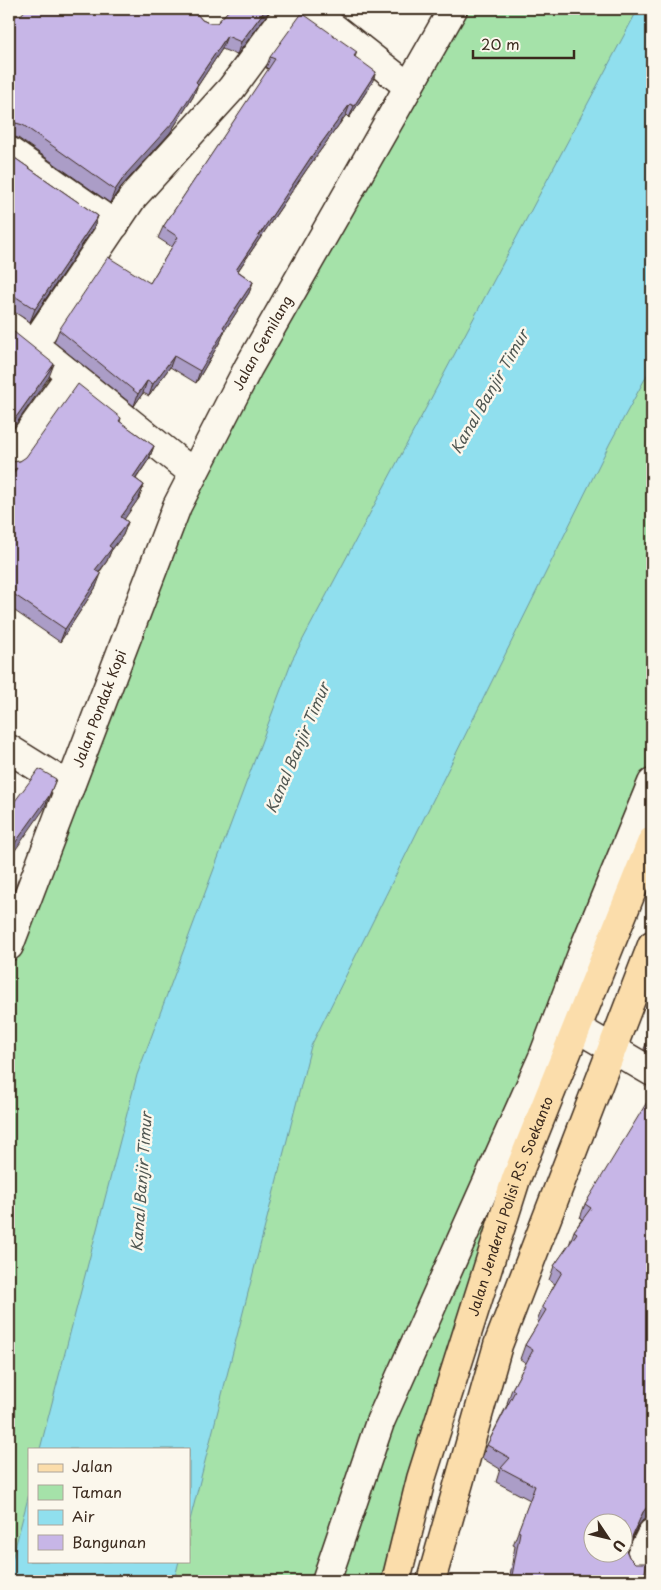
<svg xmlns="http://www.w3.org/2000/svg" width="661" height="1590" font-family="'Playpen Sans',sans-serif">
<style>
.green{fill:#a5e2a9;stroke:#708664;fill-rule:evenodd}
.water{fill:#90dfee;stroke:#6e979b}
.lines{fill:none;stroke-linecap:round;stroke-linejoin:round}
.pedestrian-casing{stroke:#3b2a1e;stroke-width:31}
.minor-casing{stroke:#3b2a1e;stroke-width:31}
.tertiary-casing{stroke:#3b2a1e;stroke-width:31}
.primary-casing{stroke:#3b2a1e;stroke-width:31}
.pedestrian{stroke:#fbf7ec;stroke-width:28}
.minor{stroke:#fbf7ec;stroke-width:28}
.tertiary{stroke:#fbf7ec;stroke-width:28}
.primary{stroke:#fbddab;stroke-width:28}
.wall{fill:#ab9dc7;stroke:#3b2a1e}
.shaded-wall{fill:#8b7fa2;stroke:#3b2a1e}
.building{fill:#c7b6e7;stroke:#3b2a1e;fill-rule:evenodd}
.labels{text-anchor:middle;stroke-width:5;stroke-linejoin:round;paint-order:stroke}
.street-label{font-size:14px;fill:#3b2a1e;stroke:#fbf7ec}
.water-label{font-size:15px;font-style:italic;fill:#505752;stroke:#fbf7ec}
</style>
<rect width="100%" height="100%" fill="#fbf7ec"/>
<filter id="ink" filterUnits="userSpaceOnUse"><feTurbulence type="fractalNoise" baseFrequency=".02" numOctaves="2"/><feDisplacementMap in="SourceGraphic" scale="10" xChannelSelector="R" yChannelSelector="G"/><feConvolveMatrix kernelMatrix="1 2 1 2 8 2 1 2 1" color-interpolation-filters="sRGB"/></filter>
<g filter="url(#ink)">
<path class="green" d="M454,9H652V841L516,1179L396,1581H9V962L177,506ZM29,1449H189V1561H29Z"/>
<g class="water">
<path d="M638,9H652V366L610,443L311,1046L189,1524V1449H40L137,1075L292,660Z"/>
<path d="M29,1494V1561H179L174,1581H9V1571Z"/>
</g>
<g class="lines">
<g class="pedestrian-casing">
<path id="pedestrian" d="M326,1581L380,1422L543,1057L585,946L652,783"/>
</g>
<g class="minor-casing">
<g id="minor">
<path d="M310,9L409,87"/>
<path d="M9,14L12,9"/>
<path d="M207,21L216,9"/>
<path d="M9,151L115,225"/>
<path d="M9,325L193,473"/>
<path d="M34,344L133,197L231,89L290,9"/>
<path d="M9,460L71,374"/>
<path d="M9,749L70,787"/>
<path id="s1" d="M9,946L177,506L248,368L453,9"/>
<path d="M637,1563L652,1533"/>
</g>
</g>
<g class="tertiary-casing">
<path id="tertiary" d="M577,1028L652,1072"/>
</g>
<g class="primary-casing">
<g id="primary">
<path id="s2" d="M396,1581L421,1479L516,1179L652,841"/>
<path d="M431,1581L498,1345L652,945"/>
</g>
</g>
<use href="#pedestrian" class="pedestrian"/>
<use href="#minor" class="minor"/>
<use href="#tertiary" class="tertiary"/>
<use href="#primary" class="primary"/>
</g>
<g class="wall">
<path d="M198,9L197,10V14L202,20L209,23H217L230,9H271L237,55L222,49L197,87L193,97L170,133L121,187L110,203L18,138L11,136L13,17Z"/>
<path d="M357,52L355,57L372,83L349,118L346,115L307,169L238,271L253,282L249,293L225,330L221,340L196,383L170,367L149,396L143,393L134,406L54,342L59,330L150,283L172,247L158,238L163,227L269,69L266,68L270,57Z"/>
<path d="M9,154L98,216L93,229L30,322L11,310H9Z"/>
<path d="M121,418L120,422L154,446L149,459L136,479L144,485L139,498L124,519L128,522L123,535L111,551L107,561L99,573L96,587L60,642L9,607V461L12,462L20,461Z"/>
<path d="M652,1031V1053L644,1049L649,1037Z"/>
<path d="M652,1105V1518H651L643,1520L638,1526L627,1551L629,1557L643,1581H509L515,1546L513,1545L530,1500L496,1482L500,1469L482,1458L487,1445L508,1403H507L512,1389L526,1363L520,1359L525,1345L539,1322L537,1321L542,1307L555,1284L549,1280L554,1266L569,1245L574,1231L582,1219L580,1218L585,1204Z"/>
<path d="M652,1560V1579L647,1575Z"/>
</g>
<g class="shaded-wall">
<path d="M266,9H271L237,55L241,42Z"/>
<path d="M227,36L222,49L197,87L193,97L170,133L121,187L110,203L115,190L126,174L196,82Z"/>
<path d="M376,72L372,83L349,118L354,106Z"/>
<path d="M350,104L346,115L307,169L231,281L236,270L311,157Z"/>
<path d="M16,123L11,136H9V124Z"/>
<path d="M98,216L93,229L30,322L35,309Z"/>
<path d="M253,282L249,293L225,330L221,340L196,383L200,371L223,327Z"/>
<path d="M16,297L11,310H9V298Z"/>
<path d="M174,356L170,367L149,396L153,384Z"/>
<path d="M54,364L49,377L9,434V427Z"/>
<path d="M147,381L143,393L134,406L138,394Z"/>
<path d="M154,446L149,459L128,490L133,477Z"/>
<path d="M17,468L9,482V472Z"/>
<path d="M144,485L139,498L117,530L121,517Z"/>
<path d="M128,522L123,535L111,551L107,561L91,583L95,570L109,546Z"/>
<path d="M101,574L96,587L60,642L65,629Z"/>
<path d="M56,779L44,809L9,859V854L10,850Z"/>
<path d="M652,1505V1513L651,1518L643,1520L638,1526L621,1563L626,1550L643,1512L648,1506Z"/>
</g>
<g class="building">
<path d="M26,9H197V14L202,20L209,23H217L230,9H266L241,42L227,36L196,82L198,84L175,120L126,174L115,190L23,125L16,123L9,124V15L13,17L22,14Z"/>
<path d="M302,13L357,52L354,56L376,72L354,106L350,104L311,157L236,270L253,282L223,327L225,329L200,371L174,356L153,384L147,381L138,394L59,330L108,257L150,283L178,237L163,227L275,59L270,57Z"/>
<path d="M9,154L98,216L35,309L16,297L9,298Z"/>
<path d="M9,328L54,364L9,427Z"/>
<path d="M78,384L121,418L119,421L154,446L133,477L144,485L121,517L128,522L109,546L112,548L95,570L101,574L65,629L9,591V480L17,468L9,472V461L12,462L20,461L26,457Z"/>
<path d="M39,769L56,779L49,796L10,850L9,848V809Z"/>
<path d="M652,1031V1038L649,1037Z"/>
<path d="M647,1102L652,1105V1505L648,1506L643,1512L626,1550L629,1557L635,1563H647L643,1581H511L520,1532L518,1531L535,1486L501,1468L510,1458L487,1445L515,1391L512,1389L533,1350L525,1345L546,1310L542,1307L562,1272L554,1266L577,1233L574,1231L591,1208L585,1204ZM594,1522H624V1552H594Z"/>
</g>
</g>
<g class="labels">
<g class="street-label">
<text dy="5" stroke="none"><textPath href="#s1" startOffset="655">Jalan Gemilang</textPath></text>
<text dy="5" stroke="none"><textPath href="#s1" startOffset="254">Jalan Pondak Kopi</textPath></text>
<text dy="5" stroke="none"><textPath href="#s2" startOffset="392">Jalan Jenderal Polisi RS. Soekanto</textPath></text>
</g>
<g class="water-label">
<text transform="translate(490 392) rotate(-60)" y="5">Kanal Banjir Timur</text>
<text transform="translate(298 748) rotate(-67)" y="5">Kanal Banjir Timur</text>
<text transform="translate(142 1182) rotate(-86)" y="5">Kanal Banjir Timur</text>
</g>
</g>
<rect width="661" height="1590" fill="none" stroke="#fbf7ec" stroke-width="30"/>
<rect x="15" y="15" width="631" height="1560" fill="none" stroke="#3b2a1e" stroke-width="2" filter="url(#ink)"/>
<rect x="28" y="1448" width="162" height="115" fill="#fbf7ec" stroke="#aea59a"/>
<rect x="38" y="1464" width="25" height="8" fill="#fbddab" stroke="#aea59a"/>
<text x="72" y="1472" font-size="15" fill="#3b2a1e">Jalan</text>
<rect x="38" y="1485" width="25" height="15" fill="#a5e2a9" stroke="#aea59a"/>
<text x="72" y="1498" font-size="15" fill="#3b2a1e">Taman</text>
<rect x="38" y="1510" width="25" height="15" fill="#90dfee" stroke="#aea59a"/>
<text x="72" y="1522" font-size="15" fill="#3b2a1e">Air</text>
<rect x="38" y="1535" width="25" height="15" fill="#c7b6e7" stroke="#aea59a"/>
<text x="72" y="1548" font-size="15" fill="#3b2a1e">Bangunan</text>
<g transform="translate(608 1538) rotate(125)"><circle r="24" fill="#fbf7ec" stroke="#aea59a"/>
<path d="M0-4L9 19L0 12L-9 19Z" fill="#3b2a1e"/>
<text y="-8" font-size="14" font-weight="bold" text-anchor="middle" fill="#3b2a1e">U</text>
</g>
<path d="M473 50v8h101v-8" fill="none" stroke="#3b2a1e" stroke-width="2.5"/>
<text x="481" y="50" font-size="15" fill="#3b2a1e" stroke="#fbf7ec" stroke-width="4" paint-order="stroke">20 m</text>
</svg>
